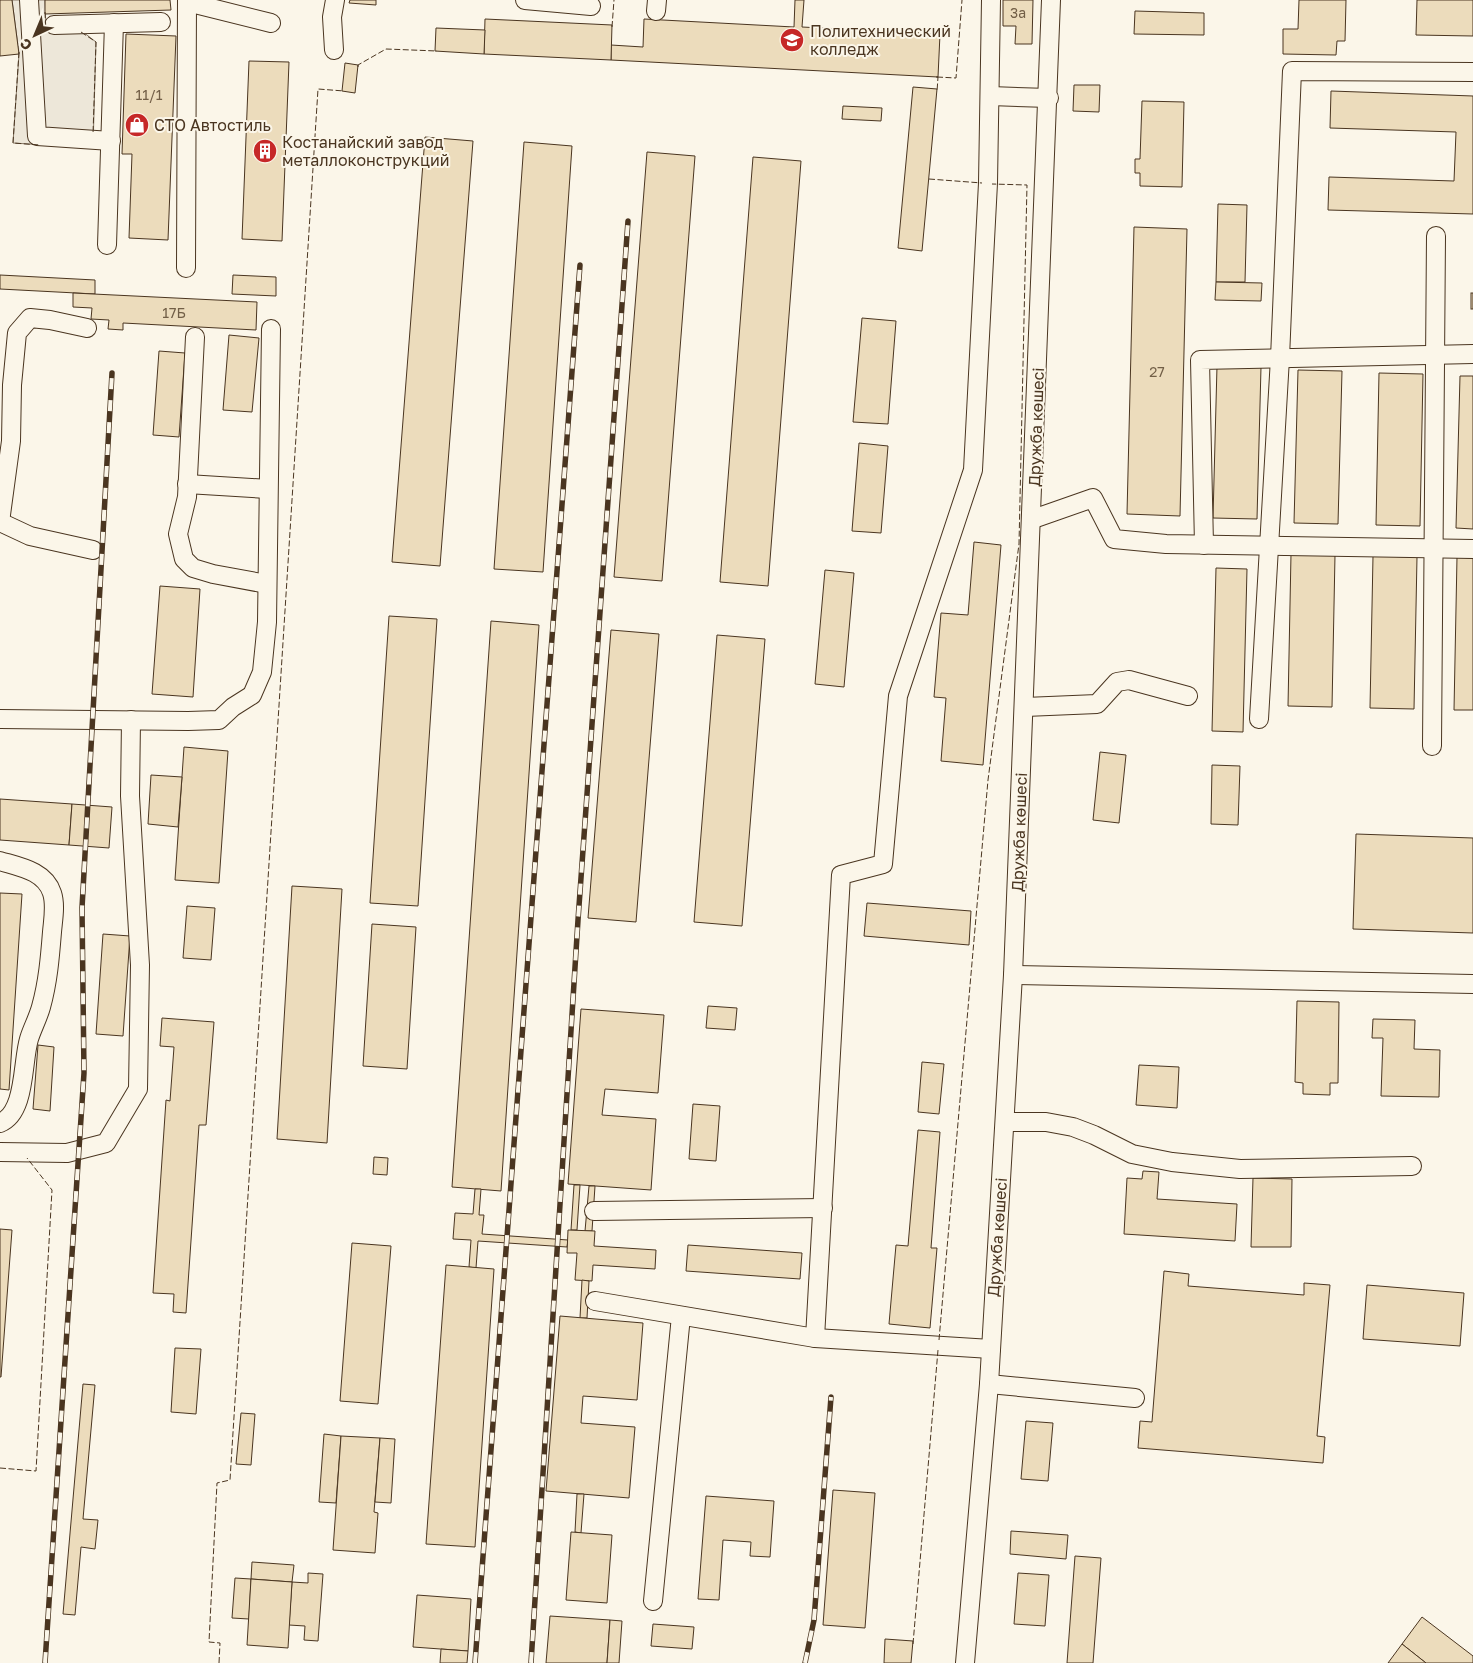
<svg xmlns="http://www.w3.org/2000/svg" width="1473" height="1663" font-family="'Golos Text',sans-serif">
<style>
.parking{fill:#ede7d9;stroke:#887966}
.building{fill:#ecdcbc;stroke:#4a3520}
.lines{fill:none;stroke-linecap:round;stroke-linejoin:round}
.minor-casing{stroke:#4a3520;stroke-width:20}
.minor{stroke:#fbf6e9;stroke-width:18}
.rail-casing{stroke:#4a3520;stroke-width:5.5}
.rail{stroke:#fbf6e9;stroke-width:4;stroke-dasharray:11;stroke-linecap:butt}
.fence{stroke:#4a3520;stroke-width:1;stroke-dasharray:6 2.5;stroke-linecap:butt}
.labels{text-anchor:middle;stroke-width:4;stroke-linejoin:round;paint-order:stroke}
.number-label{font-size:14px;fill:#725f47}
.poi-label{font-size:16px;fill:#4a3520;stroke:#fbf6e9;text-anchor:start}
.street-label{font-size:16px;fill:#4a3520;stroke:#fbf6e9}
</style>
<rect width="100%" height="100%" fill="#fbf6e9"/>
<path class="parking" d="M12,0H45L46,32H83L96,42L93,148L13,143L19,54Z"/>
<g class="building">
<path d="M0,0H12L19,54L0,56Z"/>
<path d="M45,0H170L171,10L45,14Z"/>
<path d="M350,0H376V5L349,3Z"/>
<path d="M795,0H804L802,27L940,34L938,77L611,60V45L643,47L644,19L794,27Z"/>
<path d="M1003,0H1033L1032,44H1015L1016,26H1003Z"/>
<path d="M1299,0H1346L1345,41H1337L1336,55L1283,54V29H1298Z"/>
<path d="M1417,0H1473V36L1416,35Z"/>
<path d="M1135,11L1204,13V35L1134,34Z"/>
<path d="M485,19L612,25L611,60L484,54Z"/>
<path d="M436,28L485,30L484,54L435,51Z"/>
<path d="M126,34L176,36L168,240L129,238L132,154H122Z"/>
<path d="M249,61L289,62L282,241L242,239Z"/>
<path d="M345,63L358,65L355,93L342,91Z"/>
<path d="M1074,85H1100L1099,112L1073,111Z"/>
<path d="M913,87L937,89L922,251L898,248Z"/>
<path d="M1331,91L1473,96V214L1328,210L1329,177L1454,181L1456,132L1330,128Z"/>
<path d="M1142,101L1184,102L1182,187L1140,186V173H1135V159H1140Z"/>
<path d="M843,106L882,108L881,121L842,119Z"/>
<path d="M425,137L473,141L440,566L392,562Z"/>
<path d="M524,142L572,146L543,572L494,569Z"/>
<path d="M647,152L695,156L662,581L614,577Z"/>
<path d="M753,157L801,161L768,586L720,582Z"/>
<path d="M1218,204L1247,205L1245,282H1216Z"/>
<path d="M1134,227L1187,229L1180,516L1127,514Z"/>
<path d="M0,275L95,280V294L0,289Z"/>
<path d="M233,275L276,277V296L232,294Z"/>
<path d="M1216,282L1262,283L1261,301L1215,300Z"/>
<path d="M73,293L257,302L256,330L123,323V330L108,329L109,320L91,319L92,308L73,307Z"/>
<rect x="1471" y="293" width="2" height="16"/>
<path d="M862,318L896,321L888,424L853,422Z"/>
<path d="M229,335L259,338L252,412L223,410Z"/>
<path d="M159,351L185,353L179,437L153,435Z"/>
<path d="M1217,366L1261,367L1257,519L1213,518Z"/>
<path d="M1298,370L1342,371L1338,524L1294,523Z"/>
<path d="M1379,373L1423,374L1420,526L1376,525Z"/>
<path d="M1460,376H1473V529L1456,528Z"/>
<path d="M859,443L888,446L881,533L852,531Z"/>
<path d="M974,542L1001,545L983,765L941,761L946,698L934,697L941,613L968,615Z"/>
<path d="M1291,554L1335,555L1332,707L1288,706Z"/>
<path d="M1373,556L1417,557L1414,709L1370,708Z"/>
<path d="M1457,557L1473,558V710H1454Z"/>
<path d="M1216,568L1247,569L1243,732L1212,731Z"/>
<path d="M825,570L854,573L844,687L815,684Z"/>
<path d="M160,586L200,589L193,697L152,694Z"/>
<path d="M389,616L437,619L418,906L370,903Z"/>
<path d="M491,621L539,625L501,1191L452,1187Z"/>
<path d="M611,630L659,634L636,922L588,918Z"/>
<path d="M717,635L765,639L742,926L694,922Z"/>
<path d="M184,747L228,751L219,883L175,880Z"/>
<path d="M1100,752L1126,755L1119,823L1093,820Z"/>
<path d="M1212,765L1240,766L1238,825L1211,824Z"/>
<path d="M151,775L182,777L178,827L148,824Z"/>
<path d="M0,799L72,804L69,845L0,840Z"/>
<path d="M72,804L112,807L109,848L69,845Z"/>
<path d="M1356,834L1473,838V933L1353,929Z"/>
<path d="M292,886L342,889L327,1143L277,1139Z"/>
<path d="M0,893L22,894L9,1090L0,1089Z"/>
<path d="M867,903L971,911L969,945L864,936Z"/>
<path d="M187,906L215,908L211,960L183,958Z"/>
<path d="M372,924L416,927L407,1069L363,1066Z"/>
<path d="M103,934L130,936L123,1036L96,1034Z"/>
<path d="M1297,1001L1339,1002L1338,1083H1330V1095L1303,1094V1083L1295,1082Z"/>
<path d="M708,1006L737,1008L735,1030L706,1028Z"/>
<path d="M581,1009L664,1015L658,1093L605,1089L602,1115L656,1119L651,1190L568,1184Z"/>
<path d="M162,1018L214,1022L206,1125H199L186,1313L173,1312L174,1294L153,1293L166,1100L170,1101L174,1047L160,1046Z"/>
<path d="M1373,1019L1415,1020L1414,1049L1440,1050L1439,1097L1381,1096L1383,1038H1372Z"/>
<path d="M38,1045L54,1047L50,1111L33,1109Z"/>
<path d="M922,1062L944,1064L939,1114L918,1112Z"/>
<path d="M1139,1065L1179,1067L1177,1108L1136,1105Z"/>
<path d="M693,1104L720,1106L716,1161L689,1159Z"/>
<path d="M918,1130L940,1132L931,1248H937L930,1328L889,1324L896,1245L908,1246Z"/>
<path d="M374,1157L388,1158L387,1175L373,1174Z"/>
<path d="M1143,1171L1159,1172L1157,1199L1237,1204L1235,1241L1124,1234L1127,1178L1142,1179Z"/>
<path d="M1253,1178L1292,1179L1291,1247H1251Z"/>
<path d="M574,1185H580L577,1230H571Z"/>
<path d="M589,1186H595L592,1231H585Z"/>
<path d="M475,1189H481L479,1215H484L482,1234L568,1240L567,1247L478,1241L476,1268L469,1267L471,1240L453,1239L455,1213L473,1214Z"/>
<path d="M0,1229L12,1230L1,1377H0Z"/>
<path d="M568,1230L595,1231L594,1246L656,1250L655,1269L593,1265L592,1281L575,1280L577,1253H567Z"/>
<path d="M352,1243L391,1246L378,1404L340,1401Z"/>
<path d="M688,1245L802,1253L800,1279L686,1271Z"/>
<path d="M446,1265L494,1269L475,1547L426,1544Z"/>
<path d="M1164,1271L1189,1274L1188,1286L1304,1295V1283L1330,1285L1317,1436L1325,1437L1323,1463L1138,1448L1140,1421L1152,1422Z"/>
<path d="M582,1280L589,1281L587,1318H580Z"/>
<path d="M1367,1285L1464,1293L1460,1346L1363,1339Z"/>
<path d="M560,1316L643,1323L637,1400L583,1396L581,1423L635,1427L629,1498L546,1491Z"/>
<path d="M175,1348L201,1349L196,1414L171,1412Z"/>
<path d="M83,1384L95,1385L83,1519L98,1520L95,1549L81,1547L75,1615L63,1614Z"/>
<path d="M241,1413L255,1414L251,1465L236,1464Z"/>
<path d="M1026,1421L1053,1423L1048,1481L1021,1479Z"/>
<path d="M324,1434L341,1436L336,1503L319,1502Z"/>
<path d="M341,1436L380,1438L374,1512L378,1513L375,1553L333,1550Z"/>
<path d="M380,1438L395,1439L391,1503L375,1502Z"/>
<path d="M833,1490L875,1493L865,1628L823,1625Z"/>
<path d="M577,1494H584L581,1533L575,1532Z"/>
<path d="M706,1496L774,1501L770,1557L750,1556L751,1542L723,1540L719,1600L698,1599Z"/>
<path d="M1011,1531L1068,1535L1066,1559L1010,1554Z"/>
<path d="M571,1532L612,1535L607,1603L566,1600Z"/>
<path d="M1075,1556L1101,1558L1093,1663H1067Z"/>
<path d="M252,1562L294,1565L292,1582L251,1579Z"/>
<path d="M308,1573L323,1574L318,1641L304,1640L305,1626L289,1625L292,1582L308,1583Z"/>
<path d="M1018,1573L1049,1575L1045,1626L1014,1624Z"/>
<path d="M235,1578L251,1579L249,1619L232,1618Z"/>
<path d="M251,1579L292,1582L288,1648L247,1645Z"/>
<path d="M417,1595L471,1599L468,1651L413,1647Z"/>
<path d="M550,1616L610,1620L607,1663H546Z"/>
<path d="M1422,1617L1473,1656V1663H1426L1402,1644Z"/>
<path d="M610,1620L622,1621L619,1663H607Z"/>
<path d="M653,1624L694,1627L692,1649L651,1646Z"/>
<path d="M885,1639L913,1641L911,1663H884Z"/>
<path d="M1402,1644L1426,1663H1388Z"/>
<path d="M441,1649L468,1651L467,1663H440Z"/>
</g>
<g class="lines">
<g class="minor-casing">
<g id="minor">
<path d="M29,0L37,136L111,141"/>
<path d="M525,0L591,6"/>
<path d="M187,2L271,23"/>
<path d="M656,11L657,0"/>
<path d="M54,25L161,22"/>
<path d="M334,50L332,17L335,0"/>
<path d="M990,96L1049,98"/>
<path d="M107,245L114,23"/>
<path d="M186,268L187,0"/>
<path d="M195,337L187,497L178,534L184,559L193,568L213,574L267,584"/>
<path d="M187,484L268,489"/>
<path d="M1033,519L1093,498L1114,539L1166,544L1473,549"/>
<path d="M0,522L11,441L12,385L17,333L30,318L50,320L87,328"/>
<path d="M0,522L30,536L93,550"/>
<path d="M1204,545L1200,360L1473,354"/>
<path d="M1025,707L1097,704L1117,682L1129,680L1188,696"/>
<path d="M0,719L188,721L219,720L233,707L252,695L262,672L267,622L271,329"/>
<path d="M1259,719L1280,358L1292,71L1473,72"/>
<path d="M1432,746L1436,236"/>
<path d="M0,861C20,867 45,871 52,893C56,905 53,920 52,932C50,957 48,982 41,1007C38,1018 32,1029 29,1039C22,1062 26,1113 0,1123"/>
<path d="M1013,975L1473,984"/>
<path d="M1005,1122H1046L1073,1127L1094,1135L1132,1154L1172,1162L1240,1169L1412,1166"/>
<path d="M0,1152L67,1153L106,1143L138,1089L140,965L130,796L131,720"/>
<path d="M594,1211L823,1208"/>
<path d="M595,1301L815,1338L991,1349"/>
<path d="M815,1338L841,875L883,864L898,696L973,470L988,183L991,0"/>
<path d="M989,1384L1135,1398"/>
<path d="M653,1601L681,1316"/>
<path d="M965,1663L989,1384L1013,975L1051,0"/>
</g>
</g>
<use href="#minor" class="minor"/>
<g class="rail-casing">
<g id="rail">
<path d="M45,1663L84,1073L82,908L112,373"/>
<path d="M475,1663L580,265"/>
<path d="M531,1663L578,920L628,221"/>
<path d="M805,1663L814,1620L831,1397"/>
</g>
</g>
<use href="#rail" class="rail"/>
<g class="fence">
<path d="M45,12L46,32H51"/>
<path d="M612,27L614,0"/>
<path d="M81,32L96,42L93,134"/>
<path d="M19,52L13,143L40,145"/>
<path d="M358,67V65L386,49L437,51"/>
<path d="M936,77H938L937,92"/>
<path d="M937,77L956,78L962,0"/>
<path d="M929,179L982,183"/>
<path d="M939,1340L988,780L1019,544L1027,185L992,184"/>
<path d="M0,1468L36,1471L52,1190L27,1158"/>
<path d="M913,1644L938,1350"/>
<path d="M219,1663L220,1643L209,1642L217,1483L230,1480L318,89L344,91"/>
</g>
</g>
<defs>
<g id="university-disc" transform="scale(1.25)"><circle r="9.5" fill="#c62828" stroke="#fbf6e9"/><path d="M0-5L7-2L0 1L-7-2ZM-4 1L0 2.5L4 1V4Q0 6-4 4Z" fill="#fff"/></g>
<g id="shop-disc" transform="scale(1.25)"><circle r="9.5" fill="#c62828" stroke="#fbf6e9"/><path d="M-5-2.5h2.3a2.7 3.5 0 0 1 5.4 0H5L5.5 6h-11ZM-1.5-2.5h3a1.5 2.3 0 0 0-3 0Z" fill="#fff"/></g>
<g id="building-disc" transform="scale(1.25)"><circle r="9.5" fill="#c62828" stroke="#fbf6e9"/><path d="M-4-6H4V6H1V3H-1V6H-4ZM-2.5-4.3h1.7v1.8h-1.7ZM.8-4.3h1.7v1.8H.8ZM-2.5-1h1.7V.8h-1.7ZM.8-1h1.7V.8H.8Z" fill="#fff"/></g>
</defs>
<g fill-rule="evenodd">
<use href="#university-disc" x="792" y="40"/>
<use href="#shop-disc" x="137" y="125"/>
<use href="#building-disc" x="265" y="151"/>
</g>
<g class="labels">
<g class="number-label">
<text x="1018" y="18">3а</text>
<text x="149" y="100">11/1</text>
<text x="174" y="318">17Б</text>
<text x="1157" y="377">27</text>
</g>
<g class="poi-label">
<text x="810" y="37">Политехнический<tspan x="810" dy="18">колледж</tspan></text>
<text x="154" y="131">СТО Автостиль</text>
<text x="282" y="148">Костанайский завод<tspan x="282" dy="18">металлоконструкций</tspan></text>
</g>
<g class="street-label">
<text transform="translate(1036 427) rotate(-88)" y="6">Дружба көшесі</text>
<text transform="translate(1019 832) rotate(-88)" y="6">Дружба көшесі</text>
<text transform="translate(997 1237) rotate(-86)" y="6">Дружба көшесі</text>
</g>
</g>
<g transform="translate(35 35) rotate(224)" stroke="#fbf6e9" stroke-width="4" paint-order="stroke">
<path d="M0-4L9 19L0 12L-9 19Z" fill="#4a3520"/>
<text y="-8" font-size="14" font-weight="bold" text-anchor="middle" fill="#4a3520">С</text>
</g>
</svg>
